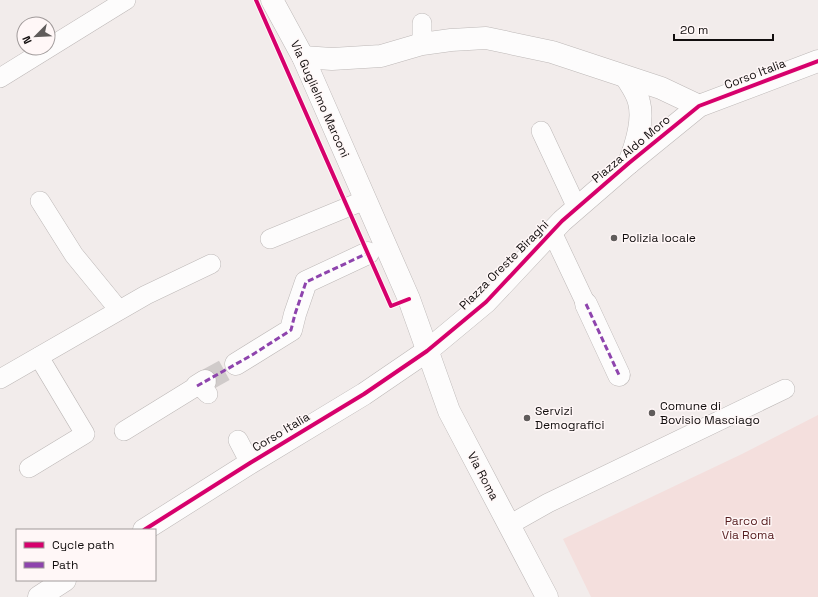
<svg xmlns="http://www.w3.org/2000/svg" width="818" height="597" font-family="'Space Grotesk',sans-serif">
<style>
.green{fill:#f4dfdd}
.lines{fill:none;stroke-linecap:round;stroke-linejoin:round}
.pedestrian-tunnel{stroke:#d0cbca;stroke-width:22;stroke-dasharray:22 11;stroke-linecap:butt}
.service-casing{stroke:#bdb8b7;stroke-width:20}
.pedestrian-casing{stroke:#bdb8b7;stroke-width:23}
.tertiary-casing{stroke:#bdb8b7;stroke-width:23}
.service{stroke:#fdfcfc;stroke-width:19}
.pedestrian{stroke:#fdfcfc;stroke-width:22}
.tertiary{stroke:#fdfcfc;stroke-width:22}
.quiet{stroke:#8e44ad;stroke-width:3;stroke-dasharray:6 3;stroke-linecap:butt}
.cycleway-casing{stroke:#fff7f7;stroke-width:6}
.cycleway{stroke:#d6006c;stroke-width:4}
.poi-dot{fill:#605c5b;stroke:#fff7f7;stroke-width:1.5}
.labels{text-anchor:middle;stroke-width:3;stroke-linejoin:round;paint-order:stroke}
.street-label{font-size:12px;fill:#120e0e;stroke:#fff7f7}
.poi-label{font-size:12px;fill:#120e0e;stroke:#fff7f7;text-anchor:start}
.park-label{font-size:12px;fill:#551c1e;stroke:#fff7f7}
</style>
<rect width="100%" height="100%" fill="#f2eceb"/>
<path class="green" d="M818,415V597H591L563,539L742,454Z"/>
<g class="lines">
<path class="pedestrian-tunnel" d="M205,381L236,364"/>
<g class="service-casing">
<g id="service">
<path d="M422,23V44"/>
<path d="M0,78L126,0"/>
<path d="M541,131L577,208"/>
<path d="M40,201L74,255L119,310"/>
<path d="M552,232L586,304"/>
<path d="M270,239L365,200"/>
<path d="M0,379L146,295L211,264"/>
<path d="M124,431L197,386L203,389L208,394"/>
<path d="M238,440L250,463"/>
<path d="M29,468L85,434L39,357"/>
<path d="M509,525L548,503L785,389"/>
</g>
</g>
<g class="pedestrian-casing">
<g id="pedestrian">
<path d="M586,304L619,375"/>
<path d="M236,364L291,330L295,314L306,282L368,253"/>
<path d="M197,386L205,381"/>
</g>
</g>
<g class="tertiary-casing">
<g id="tertiary">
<path d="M272,0L303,57L409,299L449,411L547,597"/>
<path d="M303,57L332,59L381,56L422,44L451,40L486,38L552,52L661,88L699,106"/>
<path d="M626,77C631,85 637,93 639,102C644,121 636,145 629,163"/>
<path d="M144,530L250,463L364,394L427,351L486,302L562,221L577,208L629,163L699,106L818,61"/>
<path d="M39,597L65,580"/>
</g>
</g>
<use href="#service" class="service"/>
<use href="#pedestrian" class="pedestrian"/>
<use href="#tertiary" class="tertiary"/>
<g class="quiet">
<path d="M586,304L619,375"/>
<path d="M197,386L252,355L291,330L295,314L306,282L368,253"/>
</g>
<g class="cycleway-casing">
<g id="cycleway">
<path d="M256,0L391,306L409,299"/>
<path d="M144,530L250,463L364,394L427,351L486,302L562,221L577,208L629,163L699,106L818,61"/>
</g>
</g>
<use href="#cycleway" class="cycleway"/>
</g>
<g class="poi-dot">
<circle cx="614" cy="238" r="4"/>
<circle cx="652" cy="413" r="4"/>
<circle cx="527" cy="418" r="4"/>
</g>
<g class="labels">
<g class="street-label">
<text transform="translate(755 74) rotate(-21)" y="4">Corso Italia</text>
<text transform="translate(320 99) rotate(66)" y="4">Via Guglielmo Marconi</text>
<text transform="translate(631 149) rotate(-40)" y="4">Piazza Aldo Moro</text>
<text transform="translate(504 265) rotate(-45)" y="4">Piazza Oreste Biraghi</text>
<text transform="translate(281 432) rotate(-31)" y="4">Corso Italia</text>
<text transform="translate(483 476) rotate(62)" y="4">Via Roma</text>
</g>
<g class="poi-label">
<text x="622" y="242">Polizia locale</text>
<text x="660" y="410">Comune di<tspan x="660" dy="14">Bovisio Masciago</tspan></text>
<text x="535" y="415">Servizi<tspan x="535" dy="14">Demografici</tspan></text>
</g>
<g class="park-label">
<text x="748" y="525">Parco di<tspan x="748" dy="14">Via Roma</tspan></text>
</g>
</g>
<rect x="16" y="529" width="140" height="52" fill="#fff7f7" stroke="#a09a9a"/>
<rect x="24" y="542" width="20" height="6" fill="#d6006c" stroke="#a09a9a"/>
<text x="52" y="549" font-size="12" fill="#120e0e">Cycle path</text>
<rect x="24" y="562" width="20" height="6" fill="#8e44ad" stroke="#a09a9a"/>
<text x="52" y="569" font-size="12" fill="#120e0e">Path</text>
<g transform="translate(36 36) rotate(246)"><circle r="19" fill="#fff7f7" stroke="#a09a9a"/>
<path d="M0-3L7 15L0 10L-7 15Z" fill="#605c5b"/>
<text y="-6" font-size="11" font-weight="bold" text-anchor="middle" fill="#120e0e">N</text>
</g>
<path d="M674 34v6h99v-6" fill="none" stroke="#120e0e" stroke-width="2"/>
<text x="680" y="34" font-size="12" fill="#120e0e" stroke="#fff7f7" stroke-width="3" paint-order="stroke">20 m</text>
</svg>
